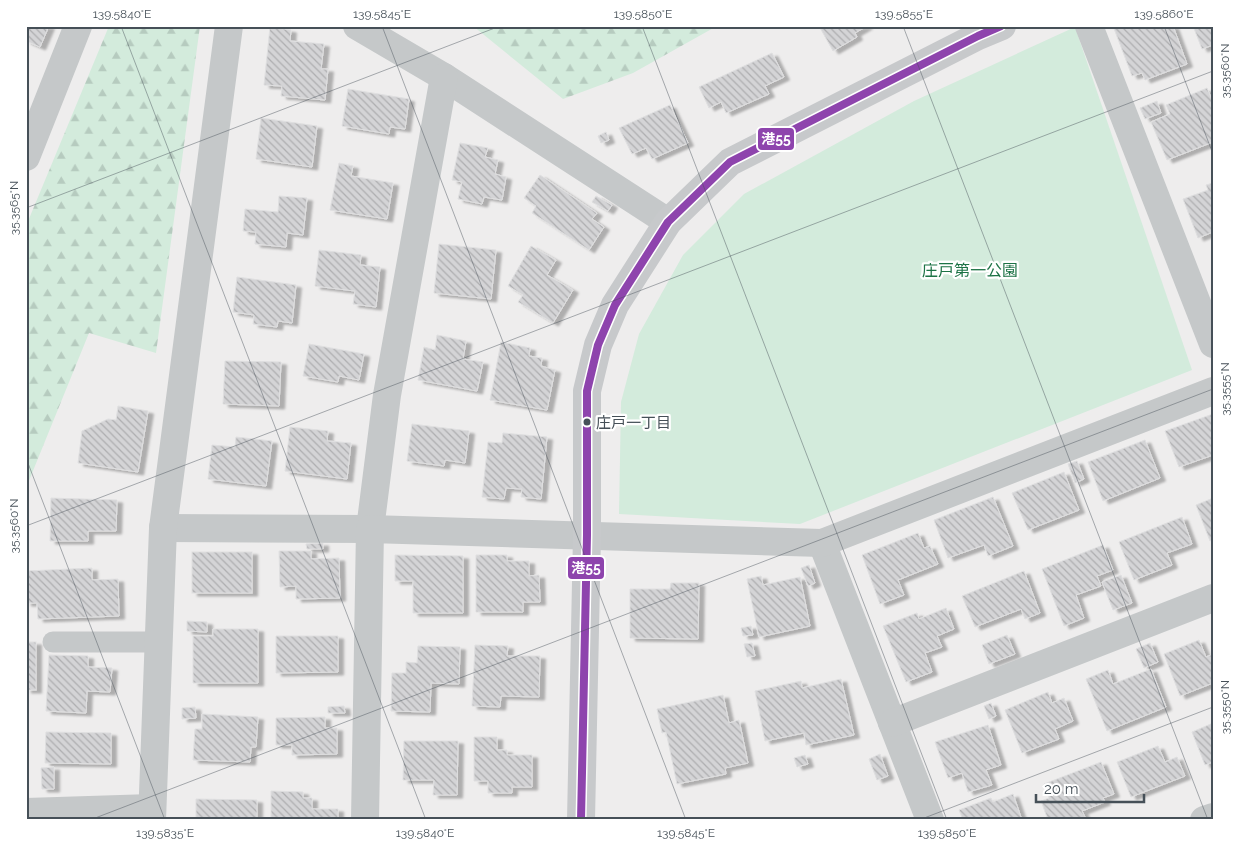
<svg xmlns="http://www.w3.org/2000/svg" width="1239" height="846" font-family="Raleway,'Noto Sans JP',sans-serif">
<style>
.forest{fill:url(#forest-firs)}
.park{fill:#d3ebdc}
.building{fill:url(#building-back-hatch);stroke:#dfdfe0;filter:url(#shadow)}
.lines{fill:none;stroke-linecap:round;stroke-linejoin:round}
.lane{stroke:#c5c8c9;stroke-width:21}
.street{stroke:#c5c8c9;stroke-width:28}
.secondary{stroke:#c7c9cb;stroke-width:28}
.bus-1-casing{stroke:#fff;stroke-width:11}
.bus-1{stroke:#8e44ad;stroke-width:8}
.ticks{fill:none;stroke:#465058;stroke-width:1;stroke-opacity:0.45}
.bus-dot{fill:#465058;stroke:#fff;stroke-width:2}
.labels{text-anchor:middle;stroke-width:4.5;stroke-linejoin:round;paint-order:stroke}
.bus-label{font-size:15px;fill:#465058;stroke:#fff;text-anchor:start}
.park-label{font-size:16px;fill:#1d7346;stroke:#fff}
.line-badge{stroke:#fff;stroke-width:2}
.badge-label{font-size:14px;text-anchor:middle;font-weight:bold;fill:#fff}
.neatline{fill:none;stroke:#465058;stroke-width:2}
.ticks-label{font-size:12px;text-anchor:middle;fill:#465058}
</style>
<defs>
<pattern id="forest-firs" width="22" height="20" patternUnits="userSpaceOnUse" patternTransform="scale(1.25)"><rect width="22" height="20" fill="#d3ebdc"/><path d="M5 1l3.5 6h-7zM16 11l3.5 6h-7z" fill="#b6cbbf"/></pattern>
<pattern id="building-back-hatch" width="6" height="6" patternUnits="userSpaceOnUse" patternTransform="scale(1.25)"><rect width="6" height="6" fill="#d4d4d6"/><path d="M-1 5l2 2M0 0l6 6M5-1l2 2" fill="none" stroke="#aeaeb0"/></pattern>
<filter id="shadow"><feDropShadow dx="5.5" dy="3" stdDeviation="1" flood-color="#0004"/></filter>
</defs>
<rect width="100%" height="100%" fill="#eeeded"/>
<g class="forest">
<path d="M109,26H200L156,353L89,333L26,488V226Z"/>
<path d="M473,26H717L633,73L563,99Z"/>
</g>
<path class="park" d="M1075,27L1192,370L800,524L619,514L621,402L639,334L683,255L744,194L914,101Z"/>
<g class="building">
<path d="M26,26H49L40,47L26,41Z"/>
<path d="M819,26H867L855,33L857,37L833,51Z"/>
<path d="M1113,26H1173L1187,64L1145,80L1142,73L1132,76Z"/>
<path d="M1193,26H1213V45L1202,49Z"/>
<path d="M270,27L291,30L290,41L324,44L321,69H328L325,100L281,96L282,86L264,85Z"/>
<path d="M772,53L784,77L765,86L769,94L726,113L721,102L709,108L699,87Z"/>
<path d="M1207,88L1213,102V142L1167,160L1151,122L1170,114L1166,105Z"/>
<path d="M348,89L409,99L405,129L390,127L389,134L342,126Z"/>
<path d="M1157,101L1161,113L1145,119L1140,108Z"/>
<path d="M670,105L688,143L652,159L646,148L632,154L619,128Z"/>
<path d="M261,118L317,126L312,167L256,159Z"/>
<path d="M606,132L609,140L601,143L598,136Z"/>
<path d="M460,143L488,148L485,157L498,160L495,174L506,177L502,200L484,197L482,204L458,199L462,182L452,180Z"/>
<path d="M339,163L353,166L351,176L393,183L387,219L330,210Z"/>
<path d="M540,175L597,213L592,219L604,227L589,250L532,213L536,206L524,198Z"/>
<path d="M1213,183V232L1198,238L1183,199L1208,190L1206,185Z"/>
<path d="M279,196L307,198L303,235L287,233L286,247L255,244L256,232L243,231L245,209L278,212Z"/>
<path d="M596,196L612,205L608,211L592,202Z"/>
<path d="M439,244L496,250L491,299L434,293Z"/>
<path d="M531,246L556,260L547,275L573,290L553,323L518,302L523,295L508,286Z"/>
<path d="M319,250L361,255L360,265L380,267L376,307L353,304L355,291L315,286Z"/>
<path d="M237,277L296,285L292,323L278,321L277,327L253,324L254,315L233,312Z"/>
<path d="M437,335L466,341L463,359L483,362L477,391L418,380L424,347L435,350Z"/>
<path d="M501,342L530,348L529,356L542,358L541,366L555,370L547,410L490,400Z"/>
<path d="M309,344L364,354L359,380L339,376L338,382L303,376Z"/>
<path d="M225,361L281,362L279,406L223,404Z"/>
<path d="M118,406L148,411L138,472L78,463L82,431L108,419L116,420Z"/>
<path d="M1213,414V455L1179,467L1165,431Z"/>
<path d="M412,424L469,431L465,463L445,460L444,466L407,461Z"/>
<path d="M290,427L328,431L327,441L351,443L347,479L285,471Z"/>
<path d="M503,433L547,437L541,499L521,497L522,489L506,488L504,499L482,497L488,442L502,443Z"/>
<path d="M236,437L272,441L266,486L208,479L212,445L235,447Z"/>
<path d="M1145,440L1160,478L1103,501L1088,462Z"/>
<path d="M1077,461L1084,479L1075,483L1068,464Z"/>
<path d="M1064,472L1079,510L1028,530L1012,493Z"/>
<path d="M993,497L1013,546L988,556L984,545L948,558L934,520Z"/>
<path d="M51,498L117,500L116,531H88V541H50Z"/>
<path d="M1213,498V540L1210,541L1196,505Z"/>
<path d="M1182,517L1192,544L1167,553L1172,565L1134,580L1119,542Z"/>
<path d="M918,533L924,548L930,546L938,564L898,580L904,595L880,604L862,555Z"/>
<path d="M323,543V549H307L306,544Z"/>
<path d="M1103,545L1113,570L1097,576L1101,586L1076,595L1084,618L1064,626L1042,569Z"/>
<path d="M279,551H311V559L339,558L340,598L296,599V586L280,587Z"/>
<rect x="192" y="552" width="60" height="41"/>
<path d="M395,555L463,556V613H413V581H395Z"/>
<path d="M476,555H507V561H529V576L539,575L540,602H523V612H476Z"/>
<path d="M809,565L815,583L808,586L801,568Z"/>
<path d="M92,568V580L118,579L119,616L38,619L37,603H26V571Z"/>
<path d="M1024,571L1040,613L1025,619L1021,609L975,627L962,596Z"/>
<path d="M1121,575L1132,603L1113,610L1102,582Z"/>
<path d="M761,576L763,585L800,577L810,626L759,637L747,579Z"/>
<path d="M671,583H699L698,639L630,638V589H670Z"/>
<path d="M946,608L954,629L937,636L942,647L925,653L932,672L906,682L883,626L917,613L919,619Z"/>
<path d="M187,621L207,622V632L187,631Z"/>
<path d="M751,626L753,635L743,636L741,628Z"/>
<path d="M213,629H258V683H193V636H213Z"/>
<path d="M1007,635L1015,654L989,664L982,645Z"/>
<path d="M276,636H338V672L276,673Z"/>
<path d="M1199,640L1206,657L1213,654V683L1180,696L1164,654Z"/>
<rect x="26" y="642" width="10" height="48"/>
<path d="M752,643L755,656L747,657L744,644Z"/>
<path d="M1150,643L1158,662L1144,668L1136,649Z"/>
<path d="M475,645L508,646L507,656H540L539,697L501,696L500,707L472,706Z"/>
<path d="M418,646L460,647L459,684L431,683L430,712L391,711L392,673H406V662L417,663Z"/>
<path d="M49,655L88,656V667L112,668L110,692L87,691L86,713L46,711Z"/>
<path d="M1151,669L1166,707L1107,731L1086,679L1108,670L1113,684Z"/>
<path d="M841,679L854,735L806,745L804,733L765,741L755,691L801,681L802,688Z"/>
<path d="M1048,692L1052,703L1064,698L1073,721L1055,729L1059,739L1022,753L1005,710Z"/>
<path d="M723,695L729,723L739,720L748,763L725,768L726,774L677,784L666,732L662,733L657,709Z"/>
<path d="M991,703L996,716L989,719L984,706Z"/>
<path d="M344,706L345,713H328V707Z"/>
<path d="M195,707L196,718L182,719V708Z"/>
<path d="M202,714L258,717L256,747H251L250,762L193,760L195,729H202Z"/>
<path d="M325,717V728H337V754L292,755V745H276V718Z"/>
<path d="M1213,723V762L1205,765L1192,732Z"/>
<path d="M988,725L1001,765L986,770L992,785L968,792L962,773L948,778L935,742Z"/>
<path d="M46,732L111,733V764L45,763Z"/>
<path d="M474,737H497V750H507V755H532V787H512V793H488V781H474Z"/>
<path d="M404,741H458L457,795H433L434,780H403Z"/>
<path d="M1158,746L1165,762L1177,757L1185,776L1131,797L1117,762Z"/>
<path d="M880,754L888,776L877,780L869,759Z"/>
<path d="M805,755L808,764L797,767L794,758Z"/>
<path d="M1101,762L1114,794L1103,798L1105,802L1082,811L1086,819L1048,820L1041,801L1049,798L1044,784Z"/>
<path d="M54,767V789H42L41,768Z"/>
<path d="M271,791L303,792V798H312V809H338V820H271Z"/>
<path d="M1013,794L1022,820H963L959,810L991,798L993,802Z"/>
<path d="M196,799L257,800V820H196Z"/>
</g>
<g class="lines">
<path class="lane" d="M53,642H158"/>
<g class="street">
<path d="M357,26L444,77L668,222"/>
<path d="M1089,26L1213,344"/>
<path d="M26,157L78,26"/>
<path d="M163,528L370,529L387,395L444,77"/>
<path d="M822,543L930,820"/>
<path d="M892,723L1213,598"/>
<path d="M26,812L152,808"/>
<path d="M152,820L163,528L229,26"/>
<path d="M365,820L370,529L822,543L1213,391"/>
<path d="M1204,820L1213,817"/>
</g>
<path class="secondary" d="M581,820L587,535V391L598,345L615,305L668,222L730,162L978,36L1002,26"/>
<g class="bus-1-casing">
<path id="bus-1" d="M581,820L587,535V391L598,345L615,305L668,222L730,162L978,36L1001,26"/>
</g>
<use href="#bus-1" class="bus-1"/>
</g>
<path class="ticks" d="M121,26L426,820M382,26L686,820M642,26L947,820M903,26L1208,820M1164,26L1213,154M26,208L500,26M26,458L165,820M26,526L1213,71M90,820L1213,389M919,820L1213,707"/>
<circle class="bus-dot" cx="587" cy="422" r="4.5"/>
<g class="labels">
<g class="bus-label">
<text x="596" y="428">庄戸一丁目</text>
</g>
<g class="park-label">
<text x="970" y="276">庄戸第一公園</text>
</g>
</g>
<g class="line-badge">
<rect x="757" y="127" width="38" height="24" rx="5" fill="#8e44ad"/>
<rect x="567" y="556" width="38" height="24" rx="5" fill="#8e44ad"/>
</g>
<g class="badge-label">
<text x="776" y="144">港55</text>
<text x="586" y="573">港55</text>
</g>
<rect width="1239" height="846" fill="none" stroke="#ffffff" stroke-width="55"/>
<path d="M1036 794v8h108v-8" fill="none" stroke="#465058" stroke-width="2.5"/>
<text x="1044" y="794" font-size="15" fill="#465058" stroke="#ffffff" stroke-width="4" paint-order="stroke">20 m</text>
<rect x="28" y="28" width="1184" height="790" class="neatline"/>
<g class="ticks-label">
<text x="122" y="18">139.5840°E</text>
<text x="382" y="18">139.5845°E</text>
<text x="643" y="18">139.5850°E</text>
<text x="904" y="18">139.5855°E</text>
<text x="1164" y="18">139.5860°E</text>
<text transform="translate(1225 71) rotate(-90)" y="4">35.3560°N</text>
<text transform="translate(14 208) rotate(-90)" y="4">35.3565°N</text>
<text transform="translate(1225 389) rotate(-90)" y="4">35.3555°N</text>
<text transform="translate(14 526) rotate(-90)" y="4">35.3560°N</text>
<text transform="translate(1225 707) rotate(-90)" y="4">35.3550°N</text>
<text x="165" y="837">139.5835°E</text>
<text x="425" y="837">139.5840°E</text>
<text x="686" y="837">139.5845°E</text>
<text x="947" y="837">139.5850°E</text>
</g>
</svg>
